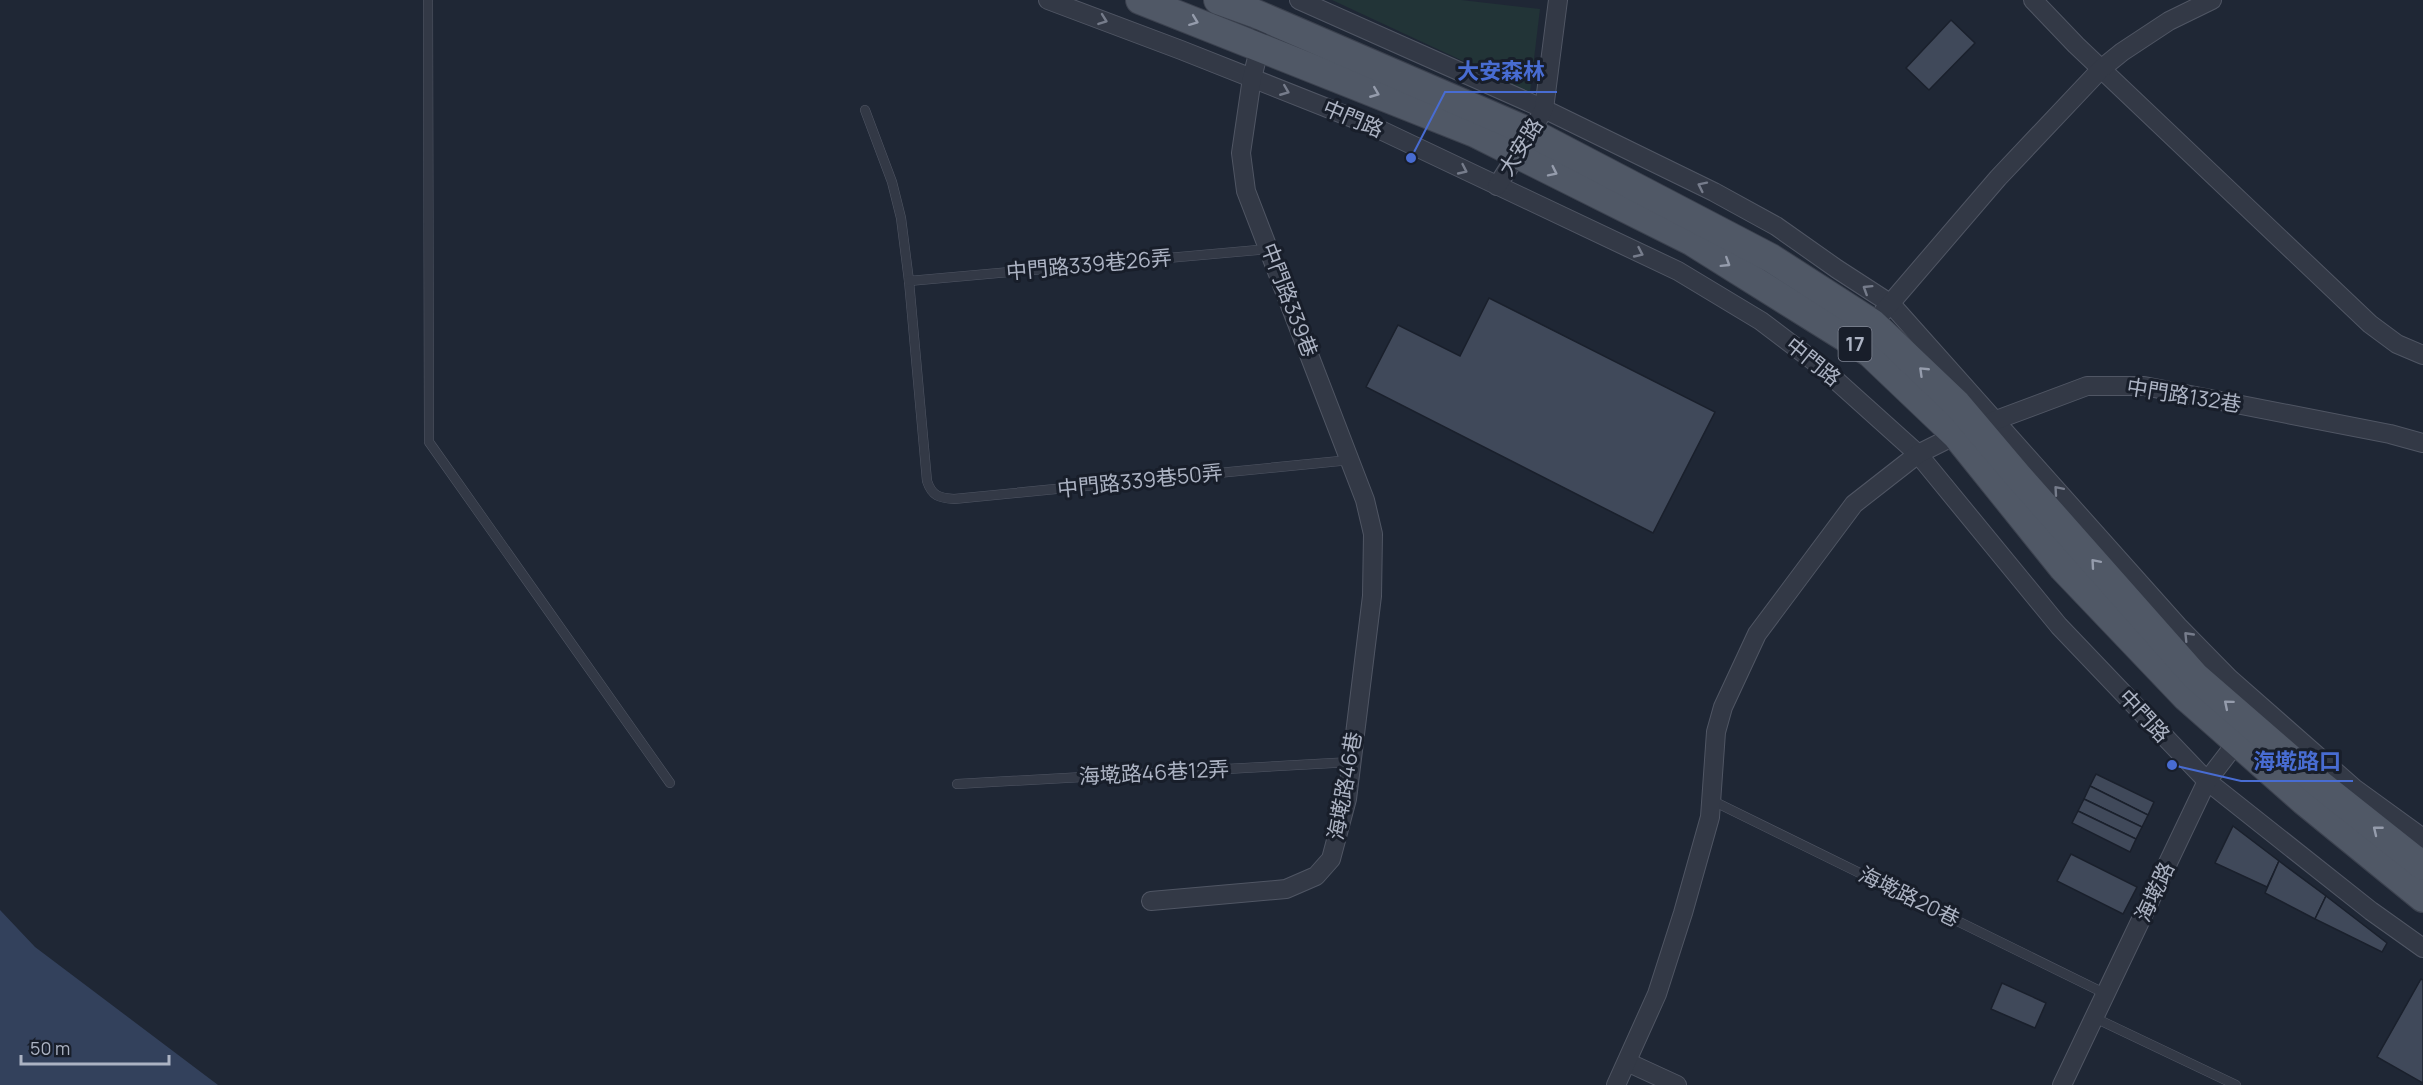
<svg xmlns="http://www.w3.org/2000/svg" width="2423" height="1085" font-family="Manrope,'Noto Sans TC',sans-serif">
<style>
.green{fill:#223437}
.water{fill:#33415c}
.building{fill:#40495a;stroke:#1a202c;stroke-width:1.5}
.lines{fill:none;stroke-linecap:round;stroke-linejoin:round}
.service-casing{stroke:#505664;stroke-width:10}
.minor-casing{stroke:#505664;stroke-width:20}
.primary-casing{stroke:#3c424f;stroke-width:30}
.service{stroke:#333946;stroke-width:9}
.minor{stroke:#333946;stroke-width:18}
.primary{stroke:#505866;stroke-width:28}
.oneway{stroke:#767c8b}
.oneway2{stroke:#959cac}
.labels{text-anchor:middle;stroke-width:6;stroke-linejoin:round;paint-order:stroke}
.shield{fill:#181e2a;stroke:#808695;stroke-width:1.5}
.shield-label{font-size:20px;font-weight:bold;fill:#acb3c3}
.street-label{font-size:21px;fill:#acb3c3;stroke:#181e2a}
.leader{fill:none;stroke:#486cd2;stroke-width:2}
.callout-dot{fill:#486cd2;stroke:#181e2a;stroke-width:2}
.callout-label{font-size:22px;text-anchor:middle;font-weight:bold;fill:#486cd2;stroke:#181e2a;stroke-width:6;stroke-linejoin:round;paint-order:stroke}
</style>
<rect width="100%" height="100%" fill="#1f2735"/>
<path class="green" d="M1332,0H1461L1540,9L1530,92Z"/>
<path class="water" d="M0,910L35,947L218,1085H0Z"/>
<g class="building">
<path d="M1951,20L1975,43L1929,90L1906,68Z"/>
<path d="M1489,298L1715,412L1653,533L1366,387L1398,325L1460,356Z"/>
<path d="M2096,774L2154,802L2148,815L2090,786Z"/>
<path d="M2090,786L2148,815L2142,827L2084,799Z"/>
<path d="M2084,799L2142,827L2136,839L2078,811Z"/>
<path d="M2078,811L2136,839L2130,852L2072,823Z"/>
<path d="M2233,826L2279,861L2267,887L2215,863Z"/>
<path d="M2071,854L2137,887L2123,914L2057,881Z"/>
<path d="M2279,861L2326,896L2315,919L2265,893Z"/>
<path d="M2326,896L2387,943L2382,952L2315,919Z"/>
<path d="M2421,979L2423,980V1083L2377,1057Z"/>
<path d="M2002,983L2046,1003L2035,1028L1991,1009Z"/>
</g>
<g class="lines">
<g class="service-casing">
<g id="service">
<path d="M428,0L429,442L670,783"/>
<path d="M865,110L892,182L901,218L909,281L927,481C932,496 939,498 954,499L1350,460"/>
<path d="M909,281L1269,249"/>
<path d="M957,784L1351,762"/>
<path d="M1711,800L2106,994"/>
<path d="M2095,1018L2236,1085"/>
</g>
</g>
<g class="minor-casing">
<g id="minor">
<path d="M1048,0L1181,50L1370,125L1678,271L1761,321L1819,365L1918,454L2059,626L2207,781L2371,911L2423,948"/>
<path d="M1299,0L1544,109L1714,192L1776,226L1837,269L1891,304L2178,626L2229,678L2354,788L2423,838"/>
<path d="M2033,0L2076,45L2370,324L2397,344L2423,355"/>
<path d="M1539,118L1544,109L1558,0"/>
<path d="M1497,186L1522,147"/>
<path d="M1883,312L1998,178L2101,69L2122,52L2169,21L2212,0"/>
<path d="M1151,901L1286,889L1316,876L1331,859L1347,799L1372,596L1373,534L1365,500L1246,191L1241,153L1252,78L1260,46L1258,37"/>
<path d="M1627,1062L1677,1085"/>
<path d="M1616,1085L1657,994L1683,913L1710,817L1716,732L1723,707L1757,634L1854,504L1918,454L1956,435L2087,386H2144L2390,434L2423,443"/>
<path d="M2062,1085L2207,781L2243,734"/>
</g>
</g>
<g class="primary-casing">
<g id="primary">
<path d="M1140,0L1475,133L1691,241L1870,353L1956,435L2063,568L2186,697L2304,801L2423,898"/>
<path d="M1218,0L1254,13L1532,133L1771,258L1872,323L1957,404L2018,476L2195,676L2317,782L2423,866"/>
</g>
</g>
<use href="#service" class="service"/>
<use href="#minor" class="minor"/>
<use href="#primary" class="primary"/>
</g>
<defs><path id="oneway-chevron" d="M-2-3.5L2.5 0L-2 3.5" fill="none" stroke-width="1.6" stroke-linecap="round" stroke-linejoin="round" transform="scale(1.5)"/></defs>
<g class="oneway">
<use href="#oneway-chevron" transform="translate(1103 20) rotate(20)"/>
<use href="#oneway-chevron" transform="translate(1285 91) rotate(22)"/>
<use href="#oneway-chevron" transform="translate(1463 170) rotate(25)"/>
<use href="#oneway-chevron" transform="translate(1702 186) rotate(-154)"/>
<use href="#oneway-chevron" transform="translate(1639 253) rotate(25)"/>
<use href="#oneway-chevron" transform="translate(1867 289) rotate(-148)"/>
<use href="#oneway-chevron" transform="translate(2058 490) rotate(-131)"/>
<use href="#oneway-chevron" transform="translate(2188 636) rotate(-134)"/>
</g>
<g class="oneway2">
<use href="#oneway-chevron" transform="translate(1194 21) rotate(21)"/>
<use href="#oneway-chevron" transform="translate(1375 93) rotate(22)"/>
<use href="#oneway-chevron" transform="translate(1553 172) rotate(26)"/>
<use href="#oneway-chevron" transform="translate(1726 263) rotate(32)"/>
<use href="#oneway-chevron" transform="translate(1923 371) rotate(-136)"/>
<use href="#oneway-chevron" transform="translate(2095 563) rotate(-131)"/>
<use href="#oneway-chevron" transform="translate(2228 704) rotate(-140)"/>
<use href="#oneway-chevron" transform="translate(2377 830) rotate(-141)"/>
</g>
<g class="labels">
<rect class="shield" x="1838.5" y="327" width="33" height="34" rx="4.5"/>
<g class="shield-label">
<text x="1855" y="351">17</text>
</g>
<g class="street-label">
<text transform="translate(1353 119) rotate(23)" y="7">中門路</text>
<text transform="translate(1521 147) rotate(-58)" y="7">大安路</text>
<text transform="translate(1089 265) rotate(-5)" y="7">中門路339巷26弄</text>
<text transform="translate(1289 300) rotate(69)" y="7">中門路339巷</text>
<text transform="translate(1813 362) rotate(39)" y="7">中門路</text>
<text transform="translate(2184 396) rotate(9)" y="7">中門路132巷</text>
<text transform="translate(1140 481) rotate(-6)" y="7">中門路339巷50弄</text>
<text transform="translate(2144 716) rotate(47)" y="7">中門路</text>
<text transform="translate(1154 773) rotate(-3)" y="7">海墘路46巷12弄</text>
<text transform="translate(1345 786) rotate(-80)" y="7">海墘路46巷</text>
<text transform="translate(2155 892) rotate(-65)" y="7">海墘路</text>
<text transform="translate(1909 897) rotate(26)" y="7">海墘路20巷</text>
</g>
</g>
<path class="leader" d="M1411 158L1445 92H1557M2172 765L2241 781H2353"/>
<g class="callout-dot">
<circle cx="1411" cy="158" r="6"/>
<circle cx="2172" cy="765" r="6"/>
</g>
<g class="callout-label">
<text x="1501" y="79">大安森林</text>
<text x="2297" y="769">海墘路口</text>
</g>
<path d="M21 1055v9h148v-9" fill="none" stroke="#acb3c3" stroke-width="3"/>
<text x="30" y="1055" font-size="18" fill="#acb3c3" stroke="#181e2a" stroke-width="4.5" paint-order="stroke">50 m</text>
</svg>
